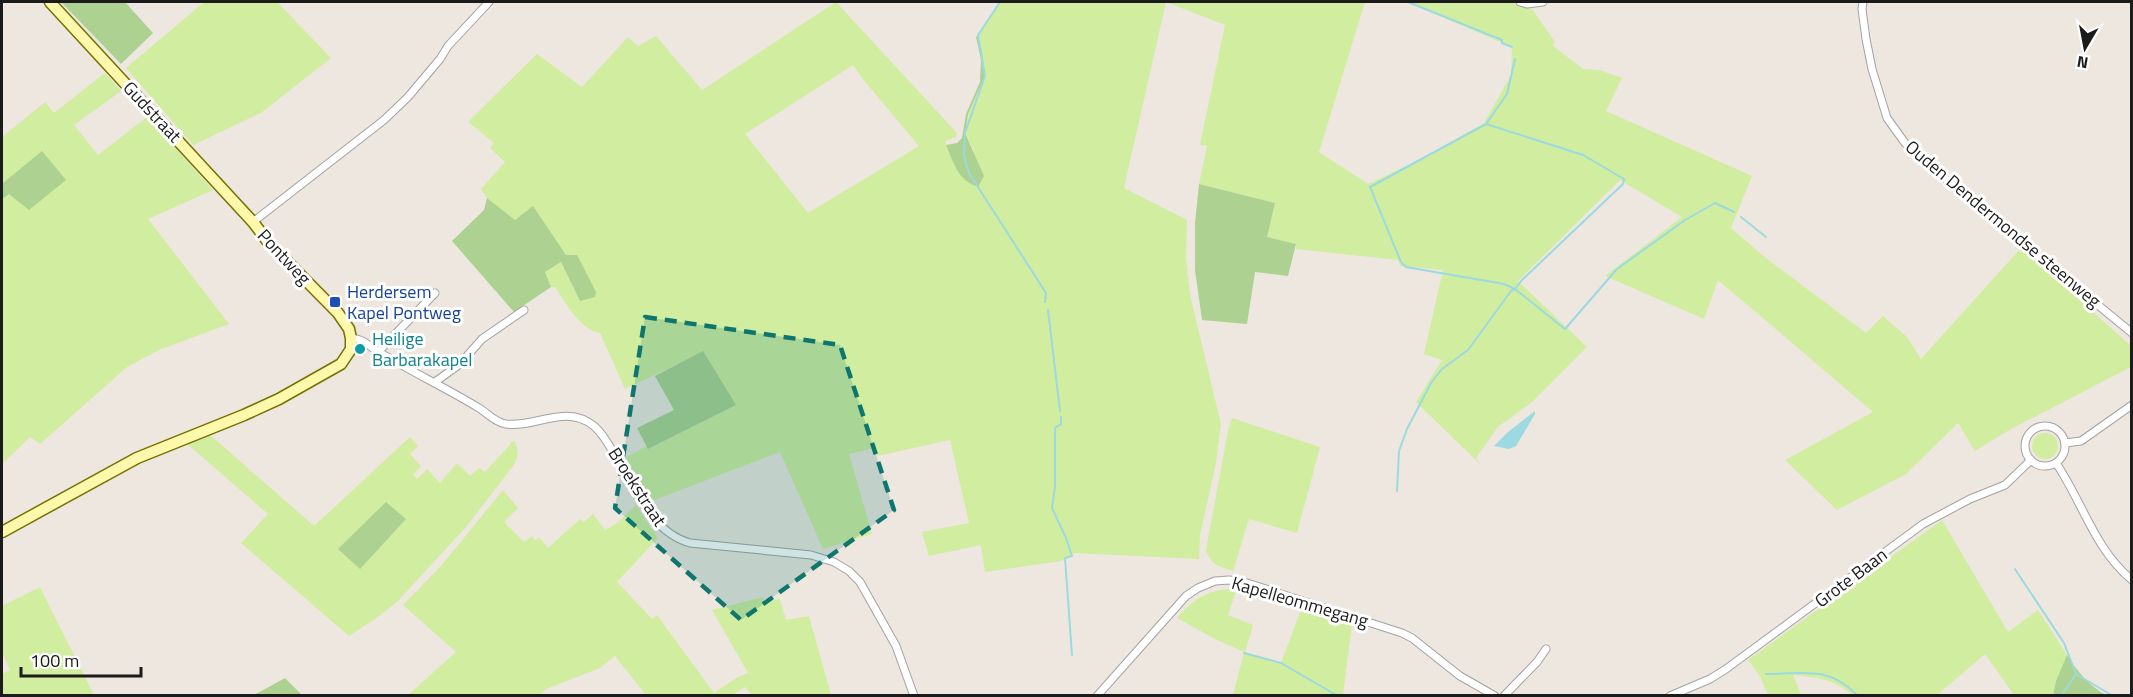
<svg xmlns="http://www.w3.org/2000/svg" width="2133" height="697" font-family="'Titillium Web',sans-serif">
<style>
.grass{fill:#d0eda0;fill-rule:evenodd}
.forest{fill:#acd191}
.water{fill:#9cd9e0}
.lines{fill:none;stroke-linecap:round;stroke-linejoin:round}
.stream{stroke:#9cd9e0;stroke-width:2}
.street-casing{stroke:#a2a2a2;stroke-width:9}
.secondary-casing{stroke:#757200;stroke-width:13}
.street{stroke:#fff;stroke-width:7}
.secondary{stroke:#fef8ad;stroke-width:10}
.marked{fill:#0f766e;fill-opacity:0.2;stroke:#0f766e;stroke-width:4.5;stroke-dasharray:12 8;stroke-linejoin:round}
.transit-dot{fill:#1a4fb4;stroke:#fff;stroke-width:2}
.culture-dot{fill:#0f9aa8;stroke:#fff;stroke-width:2}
.labels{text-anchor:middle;stroke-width:6;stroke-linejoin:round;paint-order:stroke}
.street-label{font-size:18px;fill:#1b1b1b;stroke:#fff}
.transit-label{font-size:18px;fill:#164399;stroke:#fff;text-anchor:start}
.culture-label{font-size:18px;fill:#0d838f;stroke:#fff;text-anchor:start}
</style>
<rect width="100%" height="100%" fill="#eee7e0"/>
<g class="grass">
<path d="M204,2H277L331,58L261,113L193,145L126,68Z"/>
<path d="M836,2L957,133L956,137L945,141L946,145L974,151L965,133L968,114L985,76L982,51L978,35L1000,2H1365L1319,152L1368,184L1423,158L1484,123L1511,75L1512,47L1407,2H1511L1532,9L1555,42L1552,45L1583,69L1599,70L1622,78L1606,111L1752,176L1731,228L1762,255L1866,333L1883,316L1907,337L1921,359L2021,248L2131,346V367L2011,429L1975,451L1958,423L1906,474L1837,510L1785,460L1873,412L1718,280L1704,319L1605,276L1682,217L1620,180L1518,281L1587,347L1532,402L1498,427L1476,458L1482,466L1416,402L1442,360L1424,354L1443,270L1400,266L1398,260L1296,249V244L1267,237L1275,203L1199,184L1207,146L1200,145L1225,25L1166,2L1124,188L1187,220L1186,258L1190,295L1221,424L1216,463L1200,535L1199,559L1074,553L1061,561L985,572L981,545L929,556L922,532L969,523L950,440L877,456L875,448L849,454L872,534L823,549L780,452L649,502L623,459L647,446L649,449L736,405L703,352L625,389L600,333C580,330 566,303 555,287H551L545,272L561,262L580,301L566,256L534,208L515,220L487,198L481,189L505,162L490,148L494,143L468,122L537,54L582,87L628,37L638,46L656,36L702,90ZM853,65L862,78L919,146L808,213L745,134Z"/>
<path d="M105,73L121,91L74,125L98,155L147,117L213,190L148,219L229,324L159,350L127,367L40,444L30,437L2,464V199L9,193L3,183L2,185V137L45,102L54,113Z"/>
<path d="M1232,418L1320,447L1297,533L1249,519L1233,571C1218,566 1212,566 1206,550L1228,431Z"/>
<circle cx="2045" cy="446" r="13"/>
<path d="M209,434L314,526L410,437L418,446L410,454L421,466L413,475L417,479L427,469L440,483L457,463L470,476L479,468L485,472L514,440C519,450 519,457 513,466L466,527L397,602L375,619L349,636L241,543L268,514L186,443Z"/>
<path d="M503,490L518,508L504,522L524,542L532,536L535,541L539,537L548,548L580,519L584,522L593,514L605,530L617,523L636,505L658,538L617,582L652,619L657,615L714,693L736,678L748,673L712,610L763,597L765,602L780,599L786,620L809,616L831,695H752L745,687L734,694L735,695H646L615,656L600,668L546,689L539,695H408L456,652L403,605L440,567Z"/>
<path d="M1942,520L2008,632L2038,610L2067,655L2056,681L2053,696L2014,695L1985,654L1936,696L1852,695C1835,679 1815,677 1793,675L1801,695H1768L1760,676L1748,660Z"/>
<path d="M40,587L94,695H2V674L10,670L2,652V606Z"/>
<path d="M1237,588L1228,615L1253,625L1245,652L1281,663L1302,607L1352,624L1343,695H1233L1244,652L1215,639L1177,618C1196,596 1209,590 1237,588Z"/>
</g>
<g class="forest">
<path d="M65,2H125L153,33L121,64L62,3Z"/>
<path d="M978,35L982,51L985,76L968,114L965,133L984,176L978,187C958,180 954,164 946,145L957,143L962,138L966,114L980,82L981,60L976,37Z"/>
<path d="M42,151L66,180L29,210L9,194L2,199L3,183Z"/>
<path d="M1199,184L1275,203L1267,237L1296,244L1288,276L1255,272L1247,324L1202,320L1195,270V223Z"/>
<path d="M487,198L515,220L533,206L566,255H577L596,292L595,297L580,301L561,262L545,272L551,287L514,312L452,241L484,210Z"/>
<path d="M703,351L736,405L648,449L637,428L674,410L655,376Z"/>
<path d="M386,502L406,519L360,569L338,549Z"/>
<path d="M2067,655C2078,672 2089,686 2106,695H2053L2056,681Z"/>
<path d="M285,678L302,695H254Z"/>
</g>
<path class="water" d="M1535,411V414L1516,446L1509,449L1494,446L1508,432Z"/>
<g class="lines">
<g class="stream">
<path d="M1000,2L978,35L985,76L965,133L964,156L969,173L1046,293L1045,302"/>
<path d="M1408,2L1502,40V43L1512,47"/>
<path d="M1486,124L1370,187L1401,262L1406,267L1504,284L1515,289L1565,329L1617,269L1685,220L1715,203L1734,212"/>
<path d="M1741,217L1766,237"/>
<path d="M1048,310L1060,411"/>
<path d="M1061,417V424L1055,428V486L1052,508L1066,538L1072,556L1065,558L1072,655"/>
<path d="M1397,491L1399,451L1407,429L1431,383L1442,369L1468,350L1511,291L1515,289L1522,280L1623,184L1624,179L1583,155L1486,124L1507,94L1515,59"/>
<path d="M2015,569L2064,643L2076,674L2113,696"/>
<path d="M1244,653L1281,663L1338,696"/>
<path d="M1766,674C1804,674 1828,665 1858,696"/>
<path d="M2061,696L2076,674"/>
</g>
<g class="street-casing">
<g id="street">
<path d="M1520,2L1527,4L1543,2"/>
<path d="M1863,2L1862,9L1866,39L1872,69L1887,118L1905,143L1958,190L2132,333"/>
<path d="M253,222L384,120L408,97L440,59L448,46L489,2"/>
<path d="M351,338C367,340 367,346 379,352C412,372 446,388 479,408C487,413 496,423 506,424C536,428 566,403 594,426C602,433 608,443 613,452C634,485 650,532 690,543L811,555L834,562L849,571L860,582L896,646L914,696"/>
<path d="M378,352L435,293"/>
<path d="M435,382L460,364L482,339L524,310"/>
<circle cx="2045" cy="446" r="20"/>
<path d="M2065,443L2081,441L2132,405"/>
<path d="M2056,463C2082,501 2095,550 2132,580"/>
<path d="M1097,696L1186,596L1198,588L1215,581L1229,580L1244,582L1402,633L1412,638L1460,676L1495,696"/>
<path d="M1504,696L1537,662L1546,649"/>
<path d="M1670,696L1710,679L1726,669L1923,524L1970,499L2005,485L2031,460"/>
</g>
</g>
<g class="secondary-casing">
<path id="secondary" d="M2,532L137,458L244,415L279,399L341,364L351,349V338L349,329L338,313L268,242L253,222L50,2"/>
</g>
<use href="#street" class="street"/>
<use href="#secondary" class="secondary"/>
</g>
<path class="marked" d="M645,317L840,345L894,510L741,620L615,508Z"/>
<rect class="transit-dot" x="329" y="296" width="12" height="12" rx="3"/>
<circle class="culture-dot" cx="360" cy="349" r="6"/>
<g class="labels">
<g class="street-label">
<text transform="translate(152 112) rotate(47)" y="6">Gudstraat</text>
<text transform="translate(2003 224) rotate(40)" y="6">Ouden Dendermondse steenweg</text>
<text transform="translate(284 257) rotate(47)" y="6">Pontweg</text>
<text transform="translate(637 487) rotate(57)" y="6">Broekstraat</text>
<text transform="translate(1851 578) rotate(-37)" y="6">Grote Baan</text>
<text transform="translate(1300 602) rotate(16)" y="6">Kapelleommegang</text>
</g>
<g class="transit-label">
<text x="347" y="298">Herdersem<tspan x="347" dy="21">Kapel Pontweg</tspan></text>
</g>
<g class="culture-label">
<text x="372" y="345">Heilige<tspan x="372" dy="21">Barbarakapel</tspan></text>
</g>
</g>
<rect width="2133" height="697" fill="none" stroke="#1b1b1b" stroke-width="6"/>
<g transform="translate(2085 48) rotate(190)" stroke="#ffffff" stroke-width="4.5" paint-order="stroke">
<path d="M0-4.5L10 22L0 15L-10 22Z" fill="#1b1b1b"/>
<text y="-9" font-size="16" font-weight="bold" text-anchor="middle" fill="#1b1b1b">N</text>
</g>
<path d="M21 667v9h120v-9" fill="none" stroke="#1b1b1b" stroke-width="3"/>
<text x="30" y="667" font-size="18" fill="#1b1b1b" stroke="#ffffff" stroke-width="4.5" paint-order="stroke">100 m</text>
</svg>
